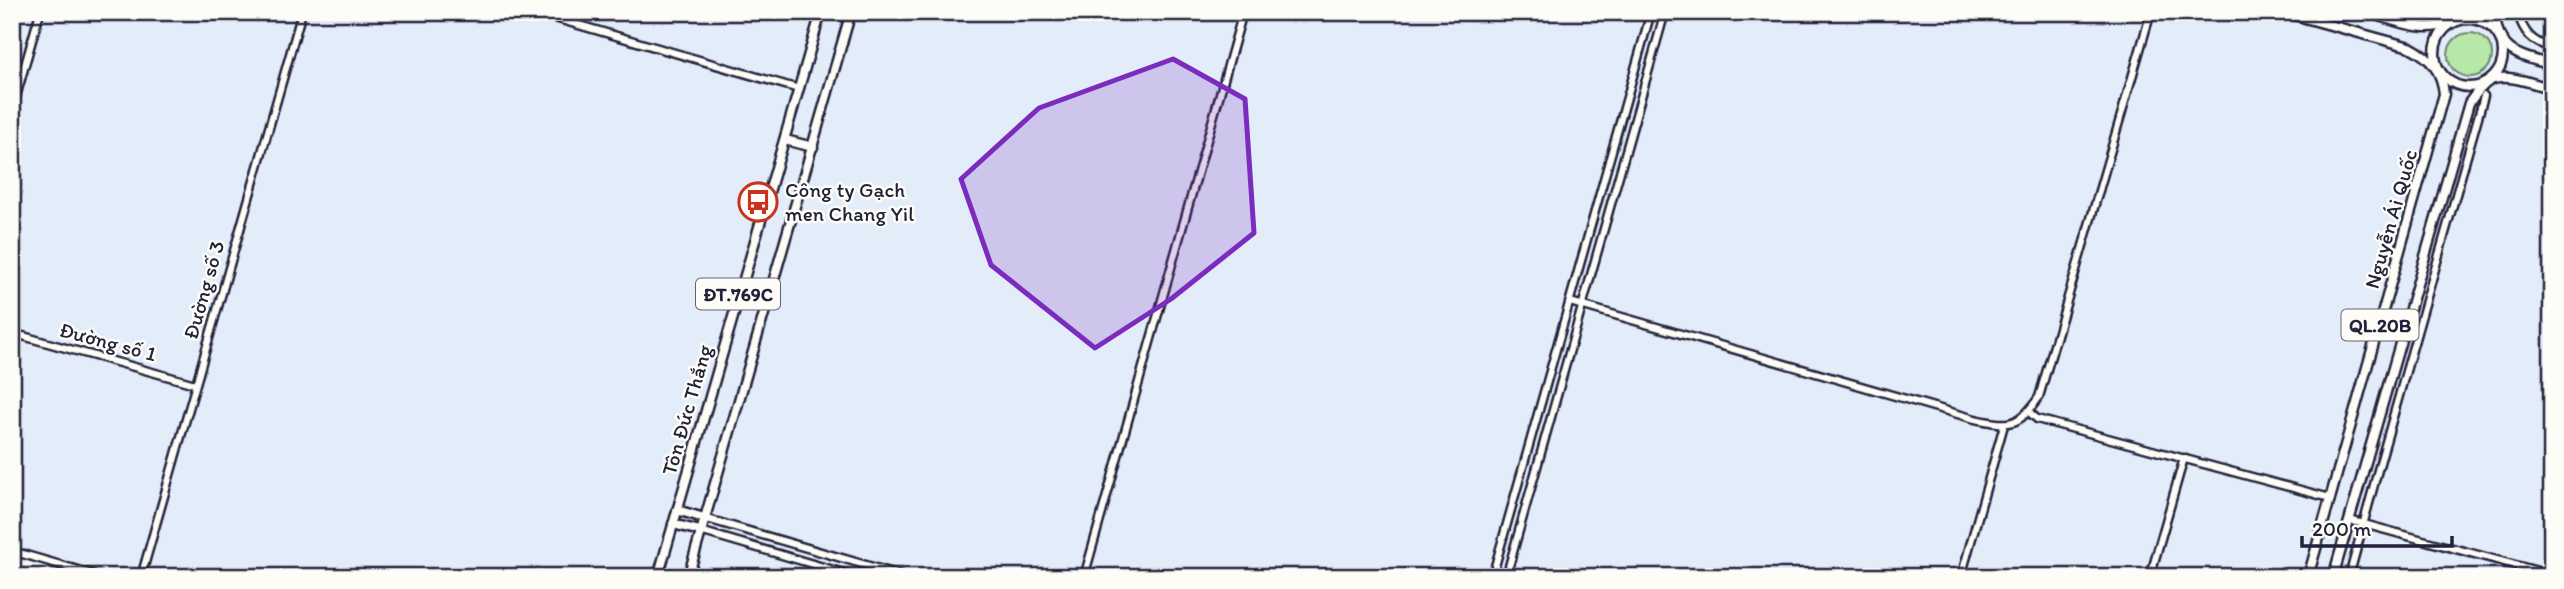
<svg xmlns="http://www.w3.org/2000/svg" width="2564" height="589" font-family="Itim,sans-serif">
<style>
.built{fill:#e3ecf9}
.green{fill:#b7e8a7;stroke:#6c8571;stroke-width:2}
.lines{fill:none;stroke-linecap:round;stroke-linejoin:round}
.minor-casing{stroke:#22223b;stroke-width:11}
.major-casing{stroke:#22223b;stroke-width:13}
.minor{stroke:#fdfcf7;stroke-width:6}
.major{stroke:#fdfcf7;stroke-width:8}
.marked{fill:#7b2cbf;fill-opacity:0.2;stroke:#7b2cbf;stroke-width:5;stroke-linejoin:round}
.labels{text-anchor:middle;stroke-width:5;stroke-linejoin:round;paint-order:stroke}
.shield{fill:#fdfcf7;stroke:#646373;stroke-width:2}
.shield-label{font-size:19px;font-weight:bold;fill:#22223b}
.poi-label{font-size:21px;fill:#22223b;stroke:#fdfcf7;text-anchor:start}
.street-label{font-size:21px;fill:#22223b;stroke:#fdfcf7}
</style>
<rect width="100%" height="100%" fill="#f1f5f8"/>
<filter id="ink" filterUnits="userSpaceOnUse"><feTurbulence type="fractalNoise" baseFrequency=".0143" numOctaves="2"/><feDisplacementMap in="SourceGraphic" scale="14" xChannelSelector="R" yChannelSelector="G"/><feConvolveMatrix kernelMatrix="1 2 1 2 8 2 1 2 1" color-interpolation-filters="sRGB"/></filter>
<g filter="url(#ink)">
<path class="built" d="M12,12H2552V577H90L12,554Z"/>
<circle class="green" cx="2470" cy="55" r="22"/>
<g class="lines">
<g class="minor-casing">
<g id="minor">
<path d="M534,12L799,89"/>
<path d="M2517,12C2524,33 2531,42 2552,48"/>
<path d="M12,111L40,12"/>
<path d="M1570,302L1975,419C2009,426 2018,428 2039,397L2151,12"/>
<path d="M12,333L195,384"/>
<path d="M2029,412L2037,419L2330,498"/>
<path d="M704,518L907,577"/>
<path d="M2349,520L2552,575"/>
<path d="M700,531L857,577"/>
<path d="M12,551L102,577"/>
<path d="M141,577L302,12"/>
<path d="M1084,577L1243,12"/>
<path d="M1492,577L1651,12"/>
<path d="M1506,577L1665,12"/>
<path d="M1961,577L2004,425"/>
<path d="M2150,577L2184,458"/>
<path d="M2349,577L2378,470L2484,96"/>
</g>
</g>
<g class="major-casing">
<g id="major">
<path d="M2283,12L2410,47C2431,58 2442,71 2444,94L2308,577"/>
<path d="M2366,12C2400,22 2436,40 2466,12"/>
<path d="M2495,12C2497,53 2518,55 2552,65"/>
<circle cx="2469" cy="53" r="34"/>
<path d="M785,140L813,147"/>
<path d="M677,510L704,518"/>
<path d="M673,524L700,531"/>
<path d="M658,577L821,12"/>
<path d="M688,577L851,12"/>
<path d="M2333,577L2469,103C2474,96 2481,86 2489,81C2506,72 2534,84 2552,89"/>
</g>
</g>
<use href="#minor" class="minor"/>
<use href="#major" class="major"/>
</g>
</g>
<path class="marked" d="M1173,59L1245,99L1254,233L1171,299L1095,348L991,265L961,179L1039,108Z"/>
<defs>
<g id="bus-ring" transform="scale(2.0125)"><circle r="9.5" fill="#fdfcf7" stroke="#c8321e" stroke-width="1.5"/><path d="M-5-6H5V4H4V6H2V4H-2V6H-4V4H-5ZM-3.5-4V0h7V-4ZM-3.5 1.2v1.5H-2V1.2ZM2 1.2v1.5H3.5V1.2Z" fill="#c8321e"/></g>
</defs>
<g fill-rule="evenodd">
<use href="#bus-ring" x="758" y="202"/>
</g>
<g class="labels">
<g class="shield">
<rect x="696" y="278.5" width="84" height="31" rx="5"/>
<rect x="2341.5" y="309.5" width="77" height="31" rx="5"/>
</g>
<g class="shield-label">
<text x="738" y="301">ĐT.769C</text>
<text x="2380" y="332">QL.20B</text>
</g>
<g class="poi-label">
<text x="785" y="197">Công ty Gạch<tspan x="785" dy="24">men Chang Yil</tspan></text>
</g>
<g class="street-label">
<text transform="translate(2391 219) rotate(-74)" y="7">Nguyễn Ái Quốc</text>
<text transform="translate(204 290) rotate(-74)" y="7">Đường số 3</text>
<text transform="translate(108 342) rotate(15)" y="7">Đường số 1</text>
<text transform="translate(687 410) rotate(-74)" y="7">Tôn Đức Thắng</text>
</g>
</g>
<rect width="2564" height="589" fill="none" stroke="#fdfcf7" stroke-width="42"/>
<rect x="21" y="21" width="2522" height="547" fill="none" stroke="#22223b" stroke-width="2.5" filter="url(#ink)"/>
<path d="M2302 536v10h150v-10" fill="none" stroke="#22223b" stroke-width="3.5"/>
<text x="2312" y="536" font-size="21" fill="#22223b" stroke="#fdfcf7" stroke-width="5" paint-order="stroke">200 m</text>
</svg>
